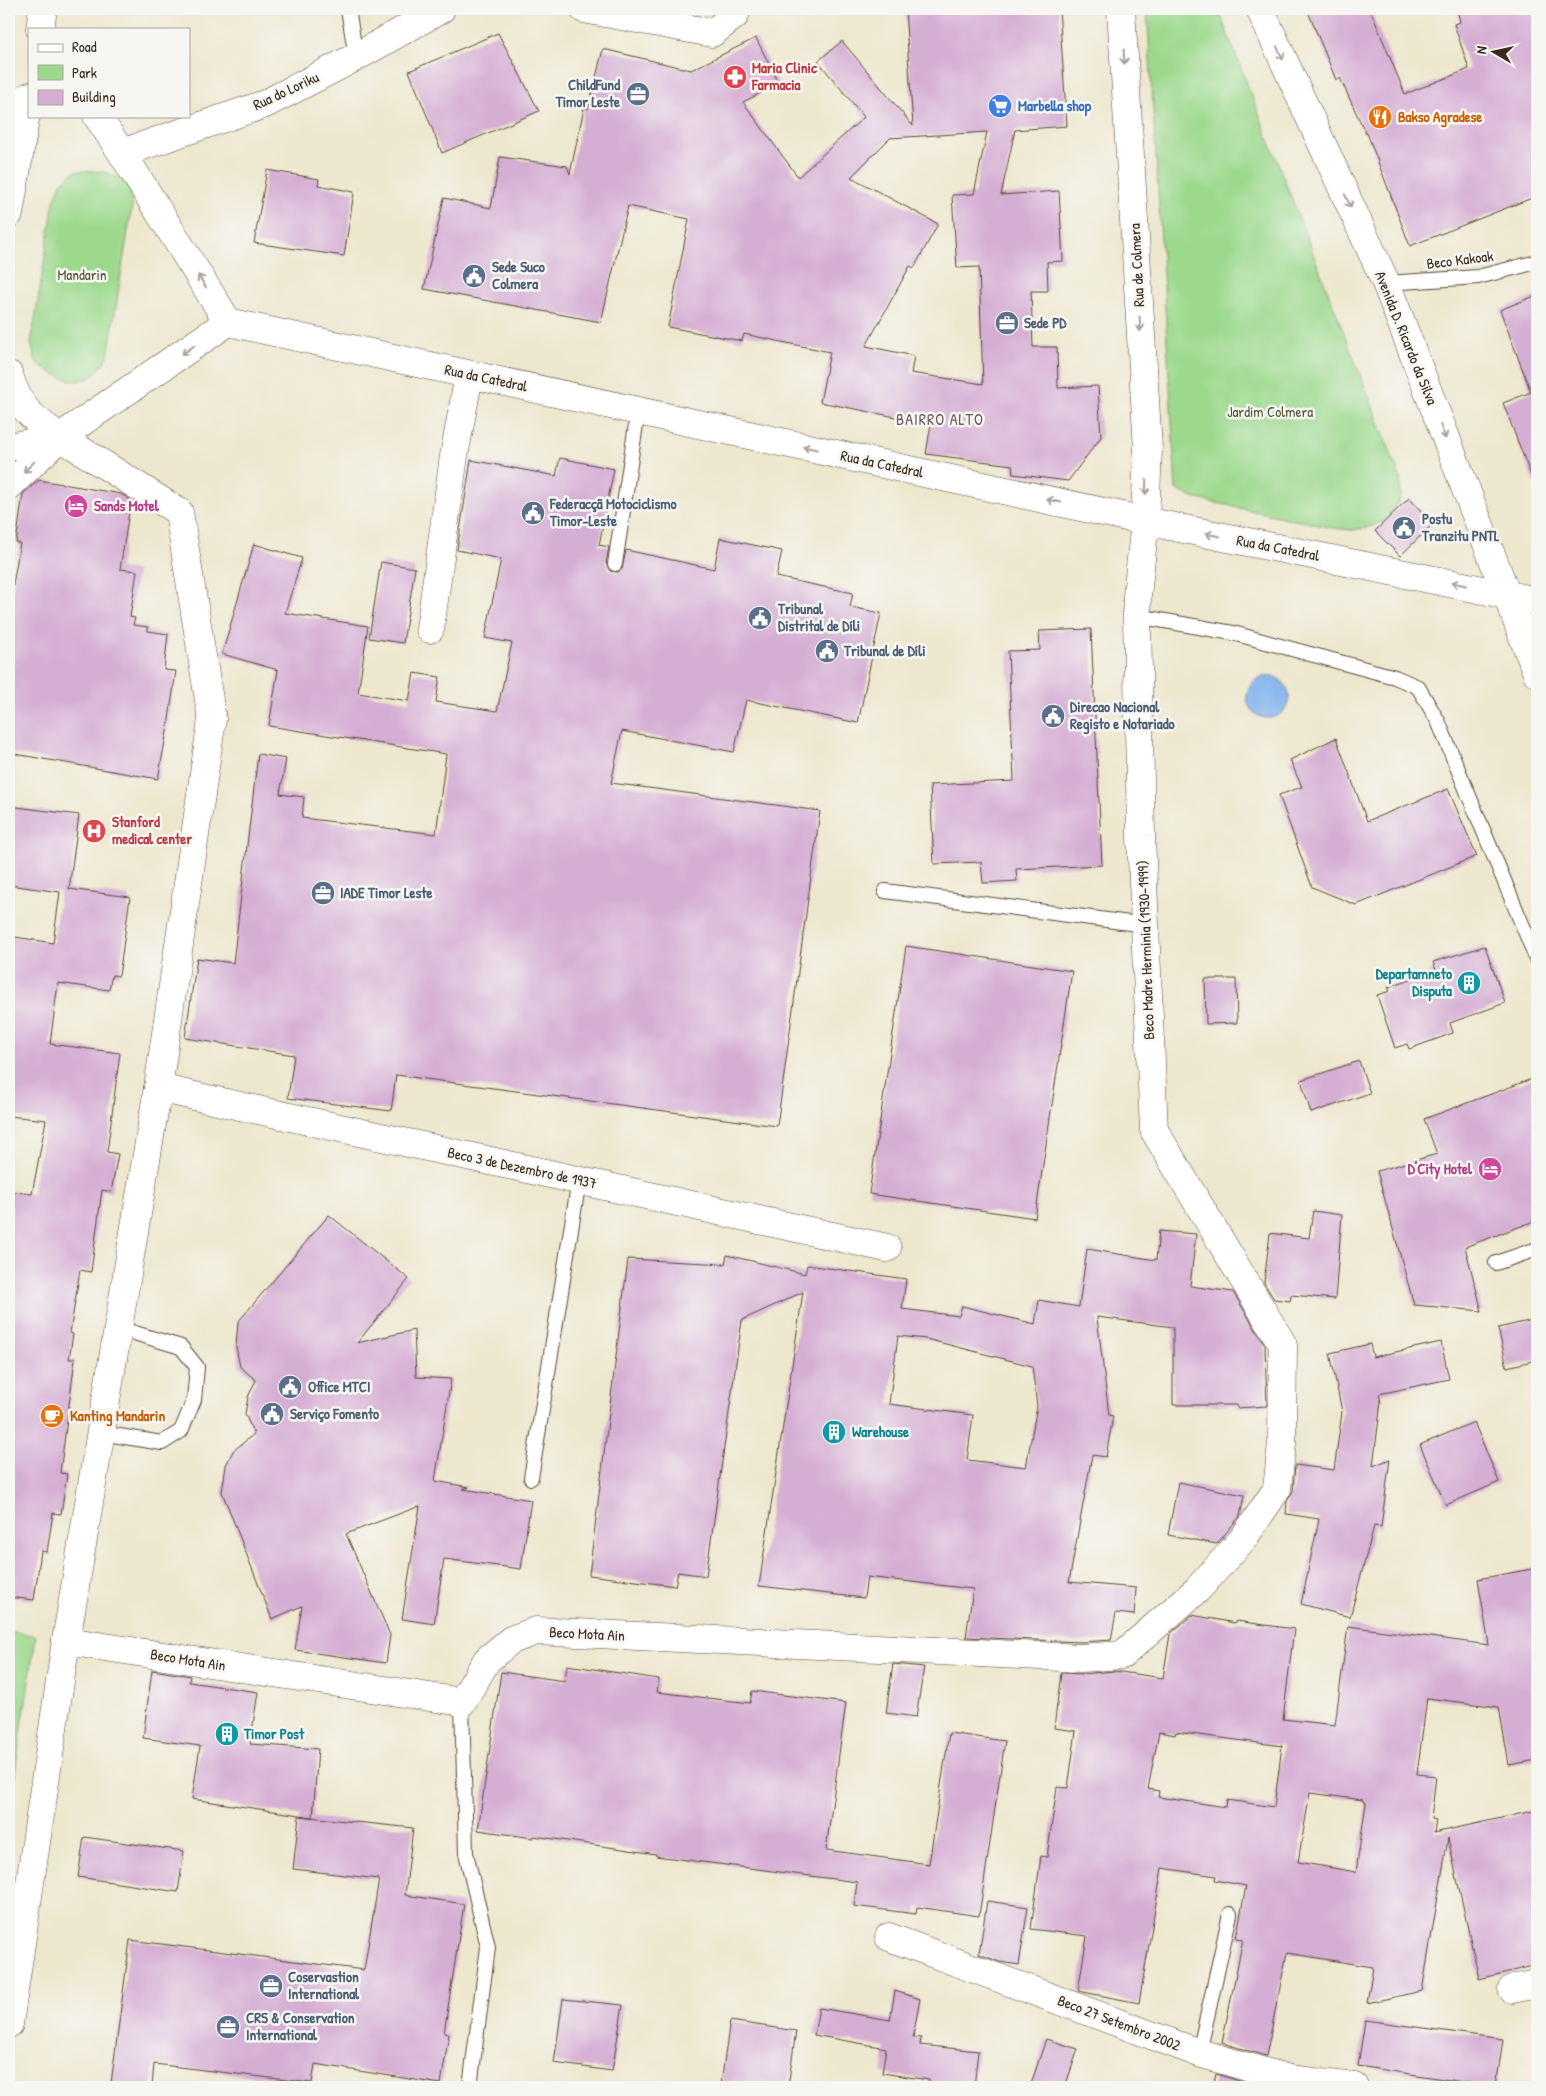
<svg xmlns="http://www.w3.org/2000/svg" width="1546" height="2096" font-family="'Patrick Hand',sans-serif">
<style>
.green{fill:#9cd98d;stroke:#6c8256}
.water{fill:#82b2ed;stroke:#5e6e86}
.building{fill:#d5aed4;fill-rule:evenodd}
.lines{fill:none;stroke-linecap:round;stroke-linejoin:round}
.lane-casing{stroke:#564638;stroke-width:16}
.street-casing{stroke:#564638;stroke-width:29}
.secondary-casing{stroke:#564638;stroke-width:29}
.primary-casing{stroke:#564638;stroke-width:29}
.lane{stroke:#fff;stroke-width:14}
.street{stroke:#fff;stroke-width:28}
.secondary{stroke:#fff;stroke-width:28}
.primary{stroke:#fff;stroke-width:28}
.oneway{stroke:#a79f9a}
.labels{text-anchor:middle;stroke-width:5;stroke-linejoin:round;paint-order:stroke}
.health-label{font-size:15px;font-weight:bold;fill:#be3a42;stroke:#f6f6f2;text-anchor:start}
.service-label{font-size:15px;font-weight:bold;fill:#4e5e75;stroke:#f6f6f2;text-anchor:start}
.street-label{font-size:15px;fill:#3b2a1e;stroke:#f6f6f2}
.shop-label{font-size:15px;font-weight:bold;fill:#366cbe;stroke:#f6f6f2;text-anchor:start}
.food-label{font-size:15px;font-weight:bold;fill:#c56008;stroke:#f6f6f2;text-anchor:start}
.park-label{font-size:15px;fill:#53563a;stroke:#f6f6f2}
.hotel-label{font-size:15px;font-weight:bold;fill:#b23c85;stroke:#f6f6f2;text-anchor:start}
.culture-label{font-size:15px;font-weight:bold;fill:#0d838f;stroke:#f6f6f2;text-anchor:start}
.neighbourhood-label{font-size:16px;letter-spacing:1px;fill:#71585e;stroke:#f6f6f2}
</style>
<rect width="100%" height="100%" fill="#f6f6f2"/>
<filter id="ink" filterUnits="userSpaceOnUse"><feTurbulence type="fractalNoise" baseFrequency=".02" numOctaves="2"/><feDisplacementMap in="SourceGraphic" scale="10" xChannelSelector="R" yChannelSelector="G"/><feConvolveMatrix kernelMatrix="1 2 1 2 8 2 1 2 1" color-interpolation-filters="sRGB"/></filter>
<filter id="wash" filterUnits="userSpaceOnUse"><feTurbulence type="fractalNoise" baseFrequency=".0096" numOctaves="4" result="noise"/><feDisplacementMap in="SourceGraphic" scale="20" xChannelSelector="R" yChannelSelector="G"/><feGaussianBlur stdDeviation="1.12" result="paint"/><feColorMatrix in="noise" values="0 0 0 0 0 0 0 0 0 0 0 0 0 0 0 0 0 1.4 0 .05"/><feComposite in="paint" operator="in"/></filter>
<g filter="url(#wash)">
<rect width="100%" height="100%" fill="#ede7cd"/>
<g class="green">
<path d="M1147,9H1218L1400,477L1401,498L1384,521L1367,528L1352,530L1333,528L1193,498L1176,489Z"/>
<path d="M75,171C102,171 109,169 130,187L132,206L108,356C104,362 99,371 94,375C75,390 51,373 36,362L31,343L54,201L61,183Z"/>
<path d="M9,1631L36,1636L9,1812Z"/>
</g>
<circle class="water" cx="1268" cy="697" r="21"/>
<g id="blocks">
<g class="building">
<path d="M905,9H1059L1067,126L1015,130L1001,195L1059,191L1063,261L1047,262L1048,291H1031L1033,347H1057L1058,388L1098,386L1101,437L1068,481L1013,474L1012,465L926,454L931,424L820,402L830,352L744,334L742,341L668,327L689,219L628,206L601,322L424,289L444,198L491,208L500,157L567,166L570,174L584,108L588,109L603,49L691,70L756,38L779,84L743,102L798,177L864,117L818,61L842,41L913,126ZM987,132L974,194L952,195L957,268L979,267L983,384L911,373L914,356L866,346L910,266L914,268L938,224L851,177L890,138Z"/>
<path d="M1307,9H1370L1405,94L1469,69L1454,24L1460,22L1457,9H1537V196L1410,246L1367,133L1366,134L1340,78L1336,80Z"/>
<path d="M498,33L539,111L442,153L409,71Z"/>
<path d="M267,170L319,179L318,185L354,192L344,256L254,243Z"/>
<path d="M1537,295V485L1535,486L1503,403L1531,392L1500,310Z"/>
<path d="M560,458L614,469L599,545L609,547L606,563L610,571L618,572L622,569L626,550L714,569L720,538L782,551L776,577L853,593L850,607L881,613L858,723L746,700L734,752L622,731L611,783L820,811L777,1126L396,1075L391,1111L288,1098L294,1055L185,1038L197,958L233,963L258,754L286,759L280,794L304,797L302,818L436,834L446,754L269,726L278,670L222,654L254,544L302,558L285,613L368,626L358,693L409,701L414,673L440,677L436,702L497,711L512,643L485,638L501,559L457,550L471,460L556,476Z"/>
<path d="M39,480L121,494L131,500L120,569L137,571L130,617L135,618L133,625L148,627V631L168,634L164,670L176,671L168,726L158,779L9,753V597H11L20,543H16L23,494Z"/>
<path d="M1409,498L1433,524L1400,556L1375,531Z"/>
<path d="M381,562L415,568L403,643L369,638Z"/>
<path d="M1091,629L1102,865L1016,869L1017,881L983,883L981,862L934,864L930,785L1014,781L1008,651L1040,650L1039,631Z"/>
<path d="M1336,738L1367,821L1448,789L1477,856L1356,905L1312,887L1279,795L1302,787L1290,760Z"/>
<path d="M9,806L79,815L69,889L130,897L119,976L112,975L109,990L58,983L50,1044L120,1053L107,1152L118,1154L111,1192L102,1190L91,1272L80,1270L70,1333L73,1334L69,1359H75L60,1473L67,1474L61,1514L53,1513L47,1552L41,1551L34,1600L9,1597V1191L32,1194L46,1120L9,1116V936L53,943L60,892L9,885Z"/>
<path d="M906,946L1072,971L1035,1218L869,1194Z"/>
<path d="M1485,946L1505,1003L1450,1023L1453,1033L1409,1049L1407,1044L1395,1048L1377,995L1390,991L1388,987L1436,970L1433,962Z"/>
<path d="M1205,979H1236L1237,1023L1206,1024Z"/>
<path d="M1359,1061L1370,1093L1311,1113L1301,1080Z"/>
<path d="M1537,1077V1220L1465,1247L1482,1311L1414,1305L1377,1171L1437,1154L1424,1119Z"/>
<path d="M1313,1211L1342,1215L1335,1299L1291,1295L1290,1301L1274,1299L1264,1283L1270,1233L1309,1238Z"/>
<path d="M329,1215L409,1279L357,1343L414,1330L416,1377L451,1379L435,1481L469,1487L463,1489L531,1500L521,1569L444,1559L434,1624L402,1619L420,1506L346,1534L390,1635L386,1663L295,1650L302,1606L272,1619L222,1492L226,1465L233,1451L254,1434L245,1414L248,1397L256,1380L240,1367L236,1346L238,1322Z"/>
<path d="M1159,1231L1196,1234L1190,1286L1233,1292L1265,1345L1267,1406L1237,1408V1405H1173V1327L1097,1317L1109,1415L1113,1416L1106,1457L1092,1455L1069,1582L1136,1588L1134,1615L1116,1613L1111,1640L1081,1642L966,1637L973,1589L867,1577L864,1598L759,1586L803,1292L742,1320L706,1576L678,1572L675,1586L589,1575L628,1259L725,1264L727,1255L805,1274L807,1265L906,1279L902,1309L959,1316L962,1306L1035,1324L1039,1300L1079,1307L1087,1249L1156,1260ZM898,1336L926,1339L1032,1366L1037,1406L1026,1467L967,1460L973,1415L889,1404Z"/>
<path d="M1537,1319V1360L1507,1367L1498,1328Z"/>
<path d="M1441,1342L1449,1379L1379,1394L1381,1402L1373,1466L1390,1459L1381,1527L1374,1526L1350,1617L1301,1604L1319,1519L1286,1514L1287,1501L1293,1491L1295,1465L1334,1470L1342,1412L1330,1353L1370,1344L1373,1357Z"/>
<path d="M1474,1422L1499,1482L1446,1505L1420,1445Z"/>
<path d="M1178,1482L1244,1495L1240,1516L1217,1544L1168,1535Z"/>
<path d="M1537,1568V1760L1509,1765L1499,1707L1427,1698L1417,1774L1436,1776L1431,1819L1436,1820L1434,1833L1537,1810V1965L1479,1979L1448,1838L1422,1991L1367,2003L1373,1967L1287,1953L1266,2056L1222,2043L1243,1939L1236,1938L1246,1886L1215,1880L1216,1876L1162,1868L1139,2003L1078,1991L1087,1936L1031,1929L1041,1856L1047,1857L1057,1787L1068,1788L1076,1731L1054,1728L1061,1673L1082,1674L1114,1671L1163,1678L1170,1634L1192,1615L1235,1623L1236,1621L1294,1629L1283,1719L1335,1725L1348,1626L1489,1645L1478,1579ZM1159,1732L1175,1735L1176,1732L1282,1746L1274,1807L1227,1800L1226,1807L1158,1797L1159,1791L1148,1789ZM1310,1793L1363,1800V1802L1366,1803L1356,1872L1298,1862Z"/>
<path d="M893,1664L924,1667L916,1717L886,1713Z"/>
<path d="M567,1665L659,1679L657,1692L750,1703L752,1691L846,1703L826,1850L929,1864L949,1733L1005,1741L979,1916L917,1907L916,1914L854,1906L857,1882L656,1856V1854L534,1836L533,1838L478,1830L501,1672L565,1681Z"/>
<path d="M152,1670L190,1676L189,1682L258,1692L250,1744L318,1749L313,1817L192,1799L200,1746L143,1738Z"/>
<path d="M299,1816L413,1828L405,1895L464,1904L444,2033L449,2034L441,2084L315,2064L312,2083L154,2064L152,2087L111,2083L130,1940L364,1970L379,1879L293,1869Z"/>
<path d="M84,1837L184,1851L178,1892L78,1877Z"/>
<path d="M987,1901L1028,1907L1019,1965L1000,1962L979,1954Z"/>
<path d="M895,1991L920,1999L913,2037L921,2038L920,2045L978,2051L974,2087H928L929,2080L882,2073L886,2048L814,2035L819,2008L890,2020Z"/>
<path d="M563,1999L623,2005L612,2071L554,2063Z"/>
<path d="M1365,2020L1503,2039L1496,2087L1358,2066Z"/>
<path d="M730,2021L796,2031L788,2087H751L721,2083Z"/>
<path d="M1046,2039L1078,2049L1065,2087H1030Z"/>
<path d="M1216,2074L1259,2087H1213Z"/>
</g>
</g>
</g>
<g filter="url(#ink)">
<use href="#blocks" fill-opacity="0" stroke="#564638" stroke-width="1"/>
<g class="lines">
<g class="lane-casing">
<g id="lane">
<path d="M348,9L356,57"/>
<path d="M1386,283L1478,277L1537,262"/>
<path d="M615,564L638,411"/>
<path d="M1137,616L1233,633L1395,677L1418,687L1438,721L1537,960"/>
<path d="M885,891L1145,925"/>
<path d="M1496,1263L1537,1249"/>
<path d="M101,1433L162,1443L181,1431L194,1400L197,1367L181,1347L118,1328"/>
<path d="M531,1478L579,1180"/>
<path d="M462,1702L466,1853L488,1947L470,2087"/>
<path d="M1199,2053L1230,1914"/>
</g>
</g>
<g class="street-casing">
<g id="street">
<path d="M584,9L712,33L735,15L736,9"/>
<path d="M122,153L265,104L356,57L441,9"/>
<path d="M430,629L454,456L469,375"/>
<path d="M158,1088L887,1248"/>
<path d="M66,1641L462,1702L487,1660L511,1640L536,1631L1081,1658L1122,1655L1197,1590L1243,1539L1277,1489L1282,1443L1283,1345L1154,1130L1141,836L1137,616V596L1145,521"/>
<path d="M889,1937L1199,2053L1289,2079L1354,2087"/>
<path d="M1512,1989L1537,1984"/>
</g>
</g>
<g class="secondary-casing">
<g id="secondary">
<path d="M1121,9L1148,449L1145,521"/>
<path d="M1260,9L1386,283L1537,673"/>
<path d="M9,2024L66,1641L158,1088L212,719L179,512L60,437"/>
</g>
</g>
<g class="primary-casing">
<g id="primary">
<path d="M40,29L43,9"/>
<path d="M97,116L122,153L228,322"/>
<path d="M9,214L29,96"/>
<path d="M228,322L1145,521L1537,601"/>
<path d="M9,375C19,409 32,418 60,437"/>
<path d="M9,447L60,437"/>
<path d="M9,486L60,437L228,322"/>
</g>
</g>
<use href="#lane" class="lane"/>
<use href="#street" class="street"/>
<use href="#secondary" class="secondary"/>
<use href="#primary" class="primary"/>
</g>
<defs><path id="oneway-shaft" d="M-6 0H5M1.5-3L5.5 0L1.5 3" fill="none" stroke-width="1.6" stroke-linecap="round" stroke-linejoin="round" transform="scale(1.25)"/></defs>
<g class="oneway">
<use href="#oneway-shaft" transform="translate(1280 53) rotate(65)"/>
<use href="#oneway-shaft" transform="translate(1124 57) rotate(87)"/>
<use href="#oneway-shaft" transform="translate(1348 201) rotate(65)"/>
<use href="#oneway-shaft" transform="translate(202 281) rotate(-122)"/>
<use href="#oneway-shaft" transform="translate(1140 324) rotate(87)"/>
<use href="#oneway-shaft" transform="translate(188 350) rotate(145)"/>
<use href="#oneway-shaft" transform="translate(1443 432) rotate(69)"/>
<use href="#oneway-shaft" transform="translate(810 448) rotate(-168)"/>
<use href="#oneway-shaft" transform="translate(29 467) rotate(136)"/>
<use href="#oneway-shaft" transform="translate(1146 487) rotate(92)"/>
<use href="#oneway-shaft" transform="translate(1054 501) rotate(-168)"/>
<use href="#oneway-shaft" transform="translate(1213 535) rotate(-169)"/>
<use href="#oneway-shaft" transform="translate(1459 584) rotate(-169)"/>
</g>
</g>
<defs>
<g id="pharmacy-disc" transform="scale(1.25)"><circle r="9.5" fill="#e0444e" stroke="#f6f6f2"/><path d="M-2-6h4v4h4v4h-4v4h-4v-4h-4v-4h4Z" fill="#fff"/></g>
<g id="office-disc" transform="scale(1.25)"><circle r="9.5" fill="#5c6f8a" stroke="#f6f6f2"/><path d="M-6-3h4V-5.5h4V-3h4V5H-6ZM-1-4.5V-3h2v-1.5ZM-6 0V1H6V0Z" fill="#fff"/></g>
<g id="supermarket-disc" transform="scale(1.25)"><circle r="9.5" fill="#3f7fe0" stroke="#f6f6f2"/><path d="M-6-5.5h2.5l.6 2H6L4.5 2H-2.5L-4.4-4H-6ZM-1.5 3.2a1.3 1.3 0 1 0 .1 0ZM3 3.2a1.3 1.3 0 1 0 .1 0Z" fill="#fff"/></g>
<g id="restaurant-disc" transform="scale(1.25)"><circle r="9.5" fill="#e8710a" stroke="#f6f6f2"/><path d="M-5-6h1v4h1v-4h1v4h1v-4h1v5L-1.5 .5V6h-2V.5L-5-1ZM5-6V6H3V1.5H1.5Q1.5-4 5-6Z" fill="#fff"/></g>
<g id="civic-disc" transform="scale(1.25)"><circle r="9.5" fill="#5c6f8a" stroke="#f6f6f2"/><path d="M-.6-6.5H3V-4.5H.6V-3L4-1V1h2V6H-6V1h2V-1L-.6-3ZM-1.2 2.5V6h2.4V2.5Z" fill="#fff"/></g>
<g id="hotel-disc" transform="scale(1.25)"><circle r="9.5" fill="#d1479c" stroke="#f6f6f2"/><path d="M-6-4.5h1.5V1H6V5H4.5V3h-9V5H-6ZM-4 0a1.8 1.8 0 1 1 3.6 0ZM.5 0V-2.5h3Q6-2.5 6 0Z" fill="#fff"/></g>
<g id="hospital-disc" transform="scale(1.25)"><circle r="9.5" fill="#e0444e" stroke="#f6f6f2"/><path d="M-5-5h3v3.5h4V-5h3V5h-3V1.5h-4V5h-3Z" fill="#fff"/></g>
<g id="building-disc" transform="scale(1.25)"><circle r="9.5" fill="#0f9aa8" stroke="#f6f6f2"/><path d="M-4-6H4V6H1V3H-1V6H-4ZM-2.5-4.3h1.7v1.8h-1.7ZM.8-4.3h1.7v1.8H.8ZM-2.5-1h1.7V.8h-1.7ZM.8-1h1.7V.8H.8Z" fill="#fff"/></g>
<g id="cafe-disc" transform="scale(1.25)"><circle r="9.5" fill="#e8710a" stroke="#f6f6f2"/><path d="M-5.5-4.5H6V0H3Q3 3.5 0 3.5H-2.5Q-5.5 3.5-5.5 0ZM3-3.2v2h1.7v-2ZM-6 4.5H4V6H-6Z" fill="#fff"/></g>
</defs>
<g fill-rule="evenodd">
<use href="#pharmacy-disc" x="735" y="77"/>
<use href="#office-disc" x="638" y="94"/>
<use href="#supermarket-disc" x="1000" y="106"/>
<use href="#restaurant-disc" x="1380" y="117"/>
<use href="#civic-disc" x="474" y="276"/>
<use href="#office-disc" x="1007" y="323"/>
<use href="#hotel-disc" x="76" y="506"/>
<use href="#civic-disc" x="533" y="513"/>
<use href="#civic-disc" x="1404" y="528"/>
<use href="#civic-disc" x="760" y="618"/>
<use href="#civic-disc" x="827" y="651"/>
<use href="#civic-disc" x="1053" y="716"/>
<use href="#hospital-disc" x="94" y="831"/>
<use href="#office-disc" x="323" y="893"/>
<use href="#building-disc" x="1469" y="983"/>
<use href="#hotel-disc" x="1490" y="1169"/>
<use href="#civic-disc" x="290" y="1387"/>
<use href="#civic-disc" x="272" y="1414"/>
<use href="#cafe-disc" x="52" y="1416"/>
<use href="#building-disc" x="834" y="1432"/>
<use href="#building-disc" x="227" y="1734"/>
<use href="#office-disc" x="271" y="1986"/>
<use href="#office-disc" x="228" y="2027"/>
</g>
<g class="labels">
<g class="health-label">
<text x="752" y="73">Maria Clinic<tspan x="752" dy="17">Farmacia</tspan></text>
<text x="112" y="827">Stanford<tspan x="112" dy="17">medical center</tspan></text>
</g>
<g class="service-label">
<text x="620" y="90" text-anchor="end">ChildFund<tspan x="620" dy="17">Timor Leste</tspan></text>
<text x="492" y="272">Sede Suco<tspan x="492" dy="17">Colmera</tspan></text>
<text x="1024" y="328">Sede PD</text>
<text x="550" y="509">Federacçã Motociclismo<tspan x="550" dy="17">Timor-Leste</tspan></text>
<text x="1422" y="524">Postu<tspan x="1422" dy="17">Tranzitu PNTL</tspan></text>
<text x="778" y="614">Tribunal<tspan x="778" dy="17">Distrital de Díli</tspan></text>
<text x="844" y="656">Tribunal de Díli</text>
<text x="1070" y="712">Direcao Nacional<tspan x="1070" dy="17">Registo e Notariado</tspan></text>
<text x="340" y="898">IADE Timor Leste</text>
<text x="308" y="1392">Office MTCI</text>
<text x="290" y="1419">Serviço Fomento</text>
<text x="288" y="1982">Coservastion<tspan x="288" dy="17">International</tspan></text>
<text x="246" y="2023">CRS &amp; Conservation<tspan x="246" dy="17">International</tspan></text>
</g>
<g class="street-label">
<text transform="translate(286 91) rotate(-25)" y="5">Rua do Loriku</text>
<text transform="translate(1460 260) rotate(-7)" y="5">Beco Kakoak</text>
<text transform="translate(1137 265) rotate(-93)" y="5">Rua de Colmera</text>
<text transform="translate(1406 338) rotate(68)" y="5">Avenida D. Ricardo da Silva</text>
<text transform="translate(486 378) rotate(12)" y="5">Rua da Catedral</text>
<text transform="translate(882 464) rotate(12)" y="5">Rua da Catedral</text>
<text transform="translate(1278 548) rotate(11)" y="5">Rua da Catedral</text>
<text transform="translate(1146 950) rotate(-92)" y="5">Beco Madre Herminia (1930-1999)</text>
<text transform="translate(522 1168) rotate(12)" y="5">Beco 3 de Dezembro de 1937</text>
<text transform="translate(587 1634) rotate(3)" y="5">Beco Mota Ain</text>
<text transform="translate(188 1660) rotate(9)" y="5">Beco Mota Ain</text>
<text transform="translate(1119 2023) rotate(21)" y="5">Beco 27 Setembro 2002</text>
</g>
<g class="shop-label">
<text x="1018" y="111">Marbella shop</text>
</g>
<g class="food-label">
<text x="1398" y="122">Bakso Agradese</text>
<text x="70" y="1421">Kanting Mandarin</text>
</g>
<g class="park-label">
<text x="82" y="280">Mandarin</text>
<text x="1270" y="417">Jardim Colmera</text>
</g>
<g class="hotel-label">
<text x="94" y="511">Sands Motel</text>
<text x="1472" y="1174" text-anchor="end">D'City Hotel</text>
</g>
<g class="culture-label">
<text x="1452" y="979" text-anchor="end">Departamneto<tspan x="1452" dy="17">Disputa</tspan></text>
<text x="852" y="1437">Warehouse</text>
<text x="244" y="1739">Timor Post</text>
</g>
<g class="neighbourhood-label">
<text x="940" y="425">BAIRRO ALTO</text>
</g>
</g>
<rect width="1546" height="2096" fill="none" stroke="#f6f6f2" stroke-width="30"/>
<rect x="28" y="28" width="162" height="90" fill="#f6f6f2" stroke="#aba49d"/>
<rect x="38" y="44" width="25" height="8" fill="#ffffff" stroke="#aba49d"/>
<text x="72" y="52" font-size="15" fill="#3b2a1e">Road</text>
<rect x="38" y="65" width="25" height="15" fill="#9cd98d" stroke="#aba49d"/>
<text x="72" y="78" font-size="15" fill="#3b2a1e">Park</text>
<rect x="38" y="90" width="25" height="15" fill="#d5aed4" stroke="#aba49d"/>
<text x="72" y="102" font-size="15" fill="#3b2a1e">Building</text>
<g transform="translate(1494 52) rotate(279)" stroke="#f6f6f2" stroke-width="4" paint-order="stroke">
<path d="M0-4L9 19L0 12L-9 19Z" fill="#3b2a1e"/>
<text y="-8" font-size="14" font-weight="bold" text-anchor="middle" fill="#3b2a1e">N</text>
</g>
</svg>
